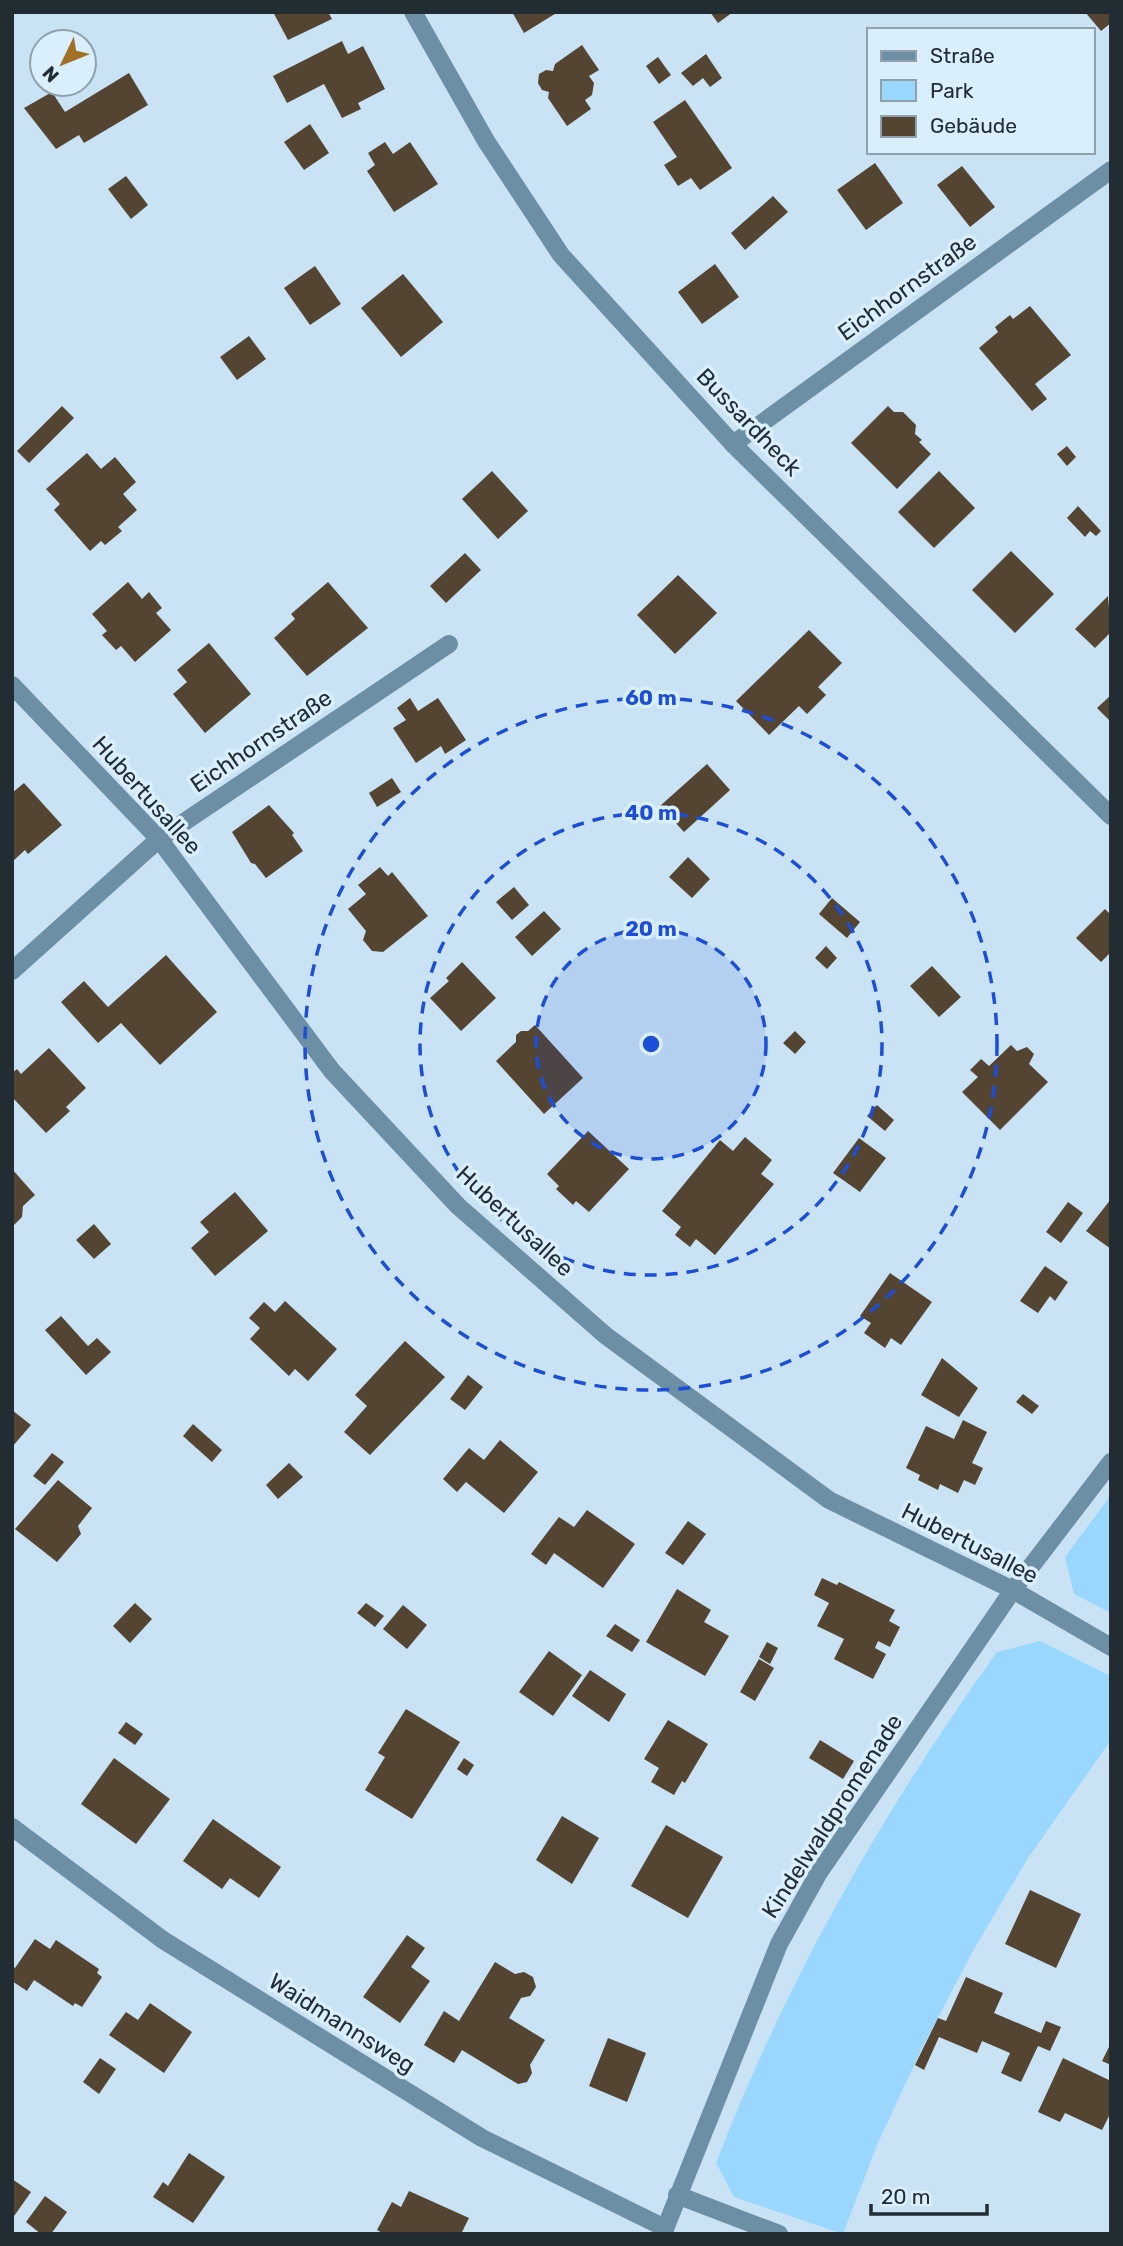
<svg xmlns="http://www.w3.org/2000/svg" width="1123" height="2246" font-family="Rubik,sans-serif">
<style>
.green{fill:#99d7ff}
.building{fill:#544532}
.lines{fill:none;stroke-linecap:round;stroke-linejoin:round}
.minor{stroke:#6d8fa5;stroke-width:18}
.ring{fill:none;stroke:#1d4ed8;stroke-width:3.5;stroke-dasharray:12 9}
.labels{text-anchor:middle;stroke-width:7;stroke-linejoin:round;paint-order:stroke}
.street-label{font-size:23px;fill:#222c33;stroke:#daeffd}
.centre{fill:#1d4ed8;stroke:#daeffd;stroke-width:3.5}
.ring-label{font-size:21px;text-anchor:middle;font-weight:bold;fill:#1d4ed8;stroke:#daeffd;stroke-width:7;stroke-linejoin:round;paint-order:stroke}
</style>
<rect width="100%" height="100%" fill="#c9e3f4"/>
<g class="green">
<path d="M1111,1495V1613L1074,1594L1065,1557Z"/>
<path d="M1040,1641L1111,1676V1740L1028,1858L974,1949L922,2048L877,2145L843,2234L734,2197L716,2163C788,1977 881,1814 997,1652Z"/>
</g>
<g class="building">
<path d="M273,12H328L332,19L288,40Z"/>
<path d="M512,12H558L524,33Z"/>
<path d="M710,12H733L718,23Z"/>
<path d="M1085,12H1111V23L1101,31Z"/>
<path d="M342,41L348,54L363,46L385,89L358,103L361,109L342,118L324,84L287,103L273,76Z"/>
<path d="M582,45L599,70L589,76L594,83L592,95L585,100L591,109L567,126L548,98L549,92L542,90L538,83L539,74L546,70L553,71L555,64Z"/>
<path d="M706,54L722,78L710,87L703,78L693,86L681,73Z"/>
<path d="M658,57L671,75L659,84L646,66Z"/>
<path d="M129,73L148,105L84,143L79,135L56,149L24,108L52,92L65,112Z"/>
<path d="M685,100L732,168L700,190L691,178L678,186L664,165L677,157L653,122Z"/>
<path d="M310,124L329,153L304,170L284,142Z"/>
<path d="M385,142L393,154L410,142L438,184L394,212L367,171L375,165L368,153Z"/>
<path d="M875,163L903,203L866,230L837,190Z"/>
<path d="M962,166L995,207L970,227L937,185Z"/>
<path d="M126,176L148,205L131,219L108,189Z"/>
<path d="M773,196L788,212L745,250L731,233Z"/>
<path d="M715,264L739,297L702,324L678,292Z"/>
<path d="M315,266L341,304L310,325L284,288Z"/>
<path d="M403,274L443,322L401,357L361,308Z"/>
<path d="M1030,306L1071,355L1035,384L1047,399L1032,411L979,348L998,332L995,327L1010,315L1013,319Z"/>
<path d="M249,336L266,359L237,380L220,357Z"/>
<path d="M62,406L74,418L29,463L17,451Z"/>
<path d="M888,406L894,412H903L916,425L915,434L922,440L919,442L931,454L897,489L851,443Z"/>
<path d="M1067,446L1076,457L1067,466L1057,454Z"/>
<path d="M87,453L101,469L115,457L136,482L123,494L137,510L118,527L122,531L105,545L101,541L90,551L54,510L60,504L46,489Z"/>
<path d="M492,471L528,511L498,539L462,499Z"/>
<path d="M939,471L975,508L934,548L898,512Z"/>
<path d="M1078,506L1101,531L1096,536L1090,531L1085,537L1067,518Z"/>
<path d="M1011,551L1054,594L1015,633L972,590Z"/>
<path d="M465,553L481,570L446,603L430,586Z"/>
<path d="M678,575L717,613L675,654L637,615Z"/>
<path d="M128,582L142,599L149,592L162,608L156,613L171,630L135,662L121,646L116,650L102,635L107,631L92,614Z"/>
<path d="M328,582L368,628L307,676L274,638L295,619L291,614Z"/>
<path d="M1108,596L1111,632L1095,648L1075,629Z"/>
<path d="M809,630L842,663L818,687L826,695L807,714L799,706L769,735L736,701Z"/>
<path d="M209,643L251,694L205,733L173,694L187,682L177,670Z"/>
<path d="M1111,695V722L1097,708Z"/>
<path d="M410,698L418,711L438,698L466,740L445,754L441,746L416,763L393,728L406,720L397,708Z"/>
<path d="M707,764L730,790L684,832L660,806Z"/>
<path d="M392,778L401,792L377,807L369,793Z"/>
<path d="M24,783L62,825L28,854L25,850L12,862V793Z"/>
<path d="M269,805L294,833L292,835L303,851L266,878L255,864L251,863L232,832Z"/>
<path d="M688,857L710,879L692,898L669,877Z"/>
<path d="M380,867L388,876L392,872L428,916L383,952L372,951L363,940L366,931L348,909L366,894L358,885Z"/>
<path d="M514,887L529,905L512,920L496,902Z"/>
<path d="M832,898L860,922L847,938L819,914Z"/>
<path d="M1105,909L1111,915V952L1101,962L1076,938Z"/>
<path d="M544,911L561,929L532,956L515,937Z"/>
<path d="M826,946L837,958L827,969L815,958Z"/>
<path d="M166,955L217,1012L160,1065L121,1023L98,1043L61,1002L84,981L108,1007Z"/>
<path d="M462,962L496,998L461,1031L430,998L449,981L446,978Z"/>
<path d="M932,966L961,997L939,1017L910,986Z"/>
<path d="M535,1025L583,1078L544,1114L496,1061L516,1042V1035L521,1031H528Z"/>
<path d="M795,1031L806,1042L795,1054L783,1043Z"/>
<path d="M1011,1045L1017,1051L1027,1047L1034,1054L1029,1064L1048,1082L1000,1130L962,1092L978,1077L970,1070L981,1059L989,1066Z"/>
<path d="M49,1048L86,1088L66,1107L70,1111L46,1133L12,1097V1073L17,1069L21,1074Z"/>
<path d="M877,1105L894,1120L885,1131L867,1116Z"/>
<path d="M588,1131L629,1169L589,1212L576,1201L573,1205L556,1189L559,1186L547,1174Z"/>
<path d="M745,1137L772,1160L761,1174L774,1184L715,1255L696,1239L690,1247L675,1235L681,1227L662,1211L720,1140L733,1151Z"/>
<path d="M859,1138L886,1158L860,1192L833,1173Z"/>
<path d="M12,1169L35,1195L23,1206L22,1217L14,1225Z"/>
<path d="M235,1192L268,1231L215,1276L191,1248L209,1232L200,1222Z"/>
<path d="M1111,1199V1249L1086,1231Z"/>
<path d="M1068,1202L1083,1213L1061,1243L1046,1232Z"/>
<path d="M94,1224L111,1244L94,1259L76,1240Z"/>
<path d="M1045,1266L1068,1282L1055,1301L1050,1296L1038,1313L1020,1301Z"/>
<path d="M890,1273L932,1302L901,1345L891,1338L885,1348L864,1333L871,1323L860,1316Z"/>
<path d="M285,1301L337,1349L308,1381L295,1369L289,1376L250,1339L260,1328L249,1318L264,1302L275,1312Z"/>
<path d="M61,1316L88,1346L97,1338L111,1352L86,1375L45,1330Z"/>
<path d="M405,1341L445,1377L370,1455L344,1432L367,1406L355,1395Z"/>
<path d="M942,1358L978,1388L959,1417L921,1395Z"/>
<path d="M468,1375L483,1387L465,1410L450,1399Z"/>
<path d="M1023,1394L1039,1406L1032,1414L1016,1402Z"/>
<path d="M12,1410L31,1425L12,1447Z"/>
<path d="M963,1420L987,1432L972,1463L983,1468L975,1485L964,1480L958,1493L940,1484L938,1490L918,1480L920,1475L906,1468L926,1426L954,1439Z"/>
<path d="M193,1424L222,1450L212,1462L183,1436Z"/>
<path d="M500,1440L538,1472L504,1513L466,1482L457,1492L443,1479L469,1448L484,1460Z"/>
<path d="M52,1453L64,1462L45,1485L33,1476Z"/>
<path d="M289,1463L303,1477L278,1499L266,1485Z"/>
<path d="M58,1480L92,1508L78,1526L81,1534L57,1562L15,1529Z"/>
<path d="M587,1510L635,1544L603,1588L554,1553L546,1565L531,1554L559,1517L574,1527Z"/>
<path d="M688,1521L706,1534L683,1565L665,1553Z"/>
<path d="M822,1578L837,1585L839,1582L895,1610L889,1621L900,1627L890,1647L878,1641L875,1648L886,1654L873,1679L834,1659L844,1639L817,1626L829,1603L814,1595Z"/>
<path d="M677,1589L711,1610L704,1622L729,1636L705,1676L646,1642Z"/>
<path d="M135,1603L152,1619L130,1643L113,1626Z"/>
<path d="M366,1603L384,1616L375,1627L357,1613Z"/>
<path d="M403,1605L427,1625L407,1649L383,1629Z"/>
<path d="M615,1624L640,1640L632,1652L606,1636Z"/>
<path d="M767,1642L778,1648L770,1664L759,1657Z"/>
<path d="M549,1651L582,1675L553,1716L519,1692Z"/>
<path d="M759,1659L774,1668L755,1701L740,1692Z"/>
<path d="M590,1670L626,1694L609,1722L572,1696Z"/>
<path d="M406,1709L460,1742L412,1819L365,1790L385,1757L378,1753Z"/>
<path d="M668,1720L708,1744L685,1783L682,1781L674,1795L651,1782L659,1768L644,1759Z"/>
<path d="M126,1722L143,1734L135,1745L118,1733Z"/>
<path d="M820,1740L854,1761L843,1779L809,1758Z"/>
<path d="M114,1758L170,1799L136,1844L81,1804Z"/>
<path d="M464,1758L474,1765L467,1776L457,1769Z"/>
<path d="M562,1816L599,1838L572,1884L536,1860Z"/>
<path d="M213,1819L281,1867L259,1898L230,1878L222,1889L183,1861Z"/>
<path d="M666,1825L723,1857L688,1918L631,1886Z"/>
<path d="M1030,1890L1081,1914L1056,1968L1005,1944Z"/>
<path d="M407,1935L425,1948L411,1967L430,1981L400,2023L363,1997Z"/>
<path d="M35,1939L50,1949L56,1940L99,1969L97,1973L102,1977L82,2007L75,2003L73,2006L34,1980L27,1991L12,1981V1966L15,1968Z"/>
<path d="M495,1962L515,1974L524,1972L533,1977L536,1987L530,1996L521,1998L509,2018L545,2040L530,2065L532,2073L527,2082L518,2084L462,2050L454,2063L424,2045L444,2011L459,2021Z"/>
<path d="M966,1977L1003,1993L994,2013L1041,2033L1046,2021L1061,2027L1050,2051L1038,2046L1021,2082L1001,2073L1010,2053L982,2041L977,2053L939,2037L924,2070L915,2065L938,2018L946,2021Z"/>
<path d="M150,2003L192,2032L164,2073L109,2035L126,2012L138,2020Z"/>
<path d="M608,2038L646,2053L627,2102L589,2086Z"/>
<path d="M1111,2043V2065L1102,2061Z"/>
<path d="M100,2058L116,2069L99,2094L83,2082Z"/>
<path d="M1063,2058L1111,2081V2112L1102,2130L1065,2113L1060,2122L1038,2112Z"/>
<path d="M189,2153L225,2177L193,2223L153,2197L163,2182L168,2186Z"/>
<path d="M12,2179L31,2192L12,2219Z"/>
<path d="M409,2191L469,2218L461,2234H384L377,2230L392,2202L401,2207Z"/>
<path d="M45,2196L67,2212L51,2234H41L26,2222Z"/>
</g>
<g class="lines">
<g class="minor">
<path d="M413,12L486,141L561,255L733,444L1111,816"/>
<path d="M733,444L1111,170"/>
<path d="M12,685L159,839L332,1071L458,1206L605,1335L829,1500L1013,1590L1111,1647"/>
<path d="M12,971L159,839L449,644"/>
<path d="M12,1827L163,1940L482,2138L665,2228"/>
<path d="M677,2195L779,2234"/>
<path d="M663,2234L779,1944L818,1874L1013,1590L1111,1462"/>
</g>
</g>
<circle cx="651" cy="1044" r="115" fill="#1d4ed8" fill-opacity=".12"/>
<g class="ring">
<circle cx="651" cy="1044" r="115"/>
<circle cx="651" cy="1044" r="231"/>
<circle cx="651" cy="1044" r="346"/>
</g>
<g class="labels">
<g class="street-label">
<text transform="translate(907 287) rotate(-36)" y="8">Eichhornstraße</text>
<text transform="translate(749 422) rotate(46)" y="8">Bussardheck</text>
<text transform="translate(261 741) rotate(-34)" y="8">Eichhornstraße</text>
<text transform="translate(147 795) rotate(48)" y="8">Hubertusallee</text>
<text transform="translate(515 1221) rotate(43)" y="8">Hubertusallee</text>
<text transform="translate(970 1543) rotate(27)" y="8">Hubertusallee</text>
<text transform="translate(832 1816) rotate(-57)" y="8">Kindelwaldpromenade</text>
<text transform="translate(342 2023) rotate(32)" y="8">Waidmannsweg</text>
</g>
</g>
<circle cx="651" cy="1044" r="10" class="centre"/>
<g class="ring-label">
<text x="651" y="705">60 m</text>
<text x="651" y="820">40 m</text>
<text x="651" y="936">20 m</text>
</g>
<rect width="1123" height="2246" fill="none" stroke="#222c33" stroke-width="28"/>
<rect x="867" y="28" width="228" height="126" fill="#daeffd" stroke="#90a1ac" stroke-width="2"/>
<rect x="881" y="51" width="35" height="10" fill="#6d8fa5" stroke="#90a1ac" stroke-width="2"/>
<text x="930" y="63" font-size="21" fill="#222c33">Straße</text>
<rect x="881" y="80" width="35" height="21" fill="#99d7ff" stroke="#90a1ac" stroke-width="2"/>
<text x="930" y="98" font-size="21" fill="#222c33">Park</text>
<rect x="881" y="116" width="35" height="21" fill="#544532" stroke="#90a1ac" stroke-width="2"/>
<text x="930" y="133" font-size="21" fill="#222c33">Gebäude</text>
<g transform="translate(63 63) rotate(227)"><circle r="33" fill="#daeffd" stroke="#90a1ac" stroke-width="2"/>
<path d="M0-5L12 26L0 18L-12 26Z" fill="#a26f26"/>
<text y="-10" font-size="19" font-weight="bold" text-anchor="middle" fill="#222c33">N</text>
</g>
<path d="M871 2204v10h116v-10" fill="none" stroke="#222c33" stroke-width="3.5"/>
<text x="881" y="2204" font-size="21" fill="#222c33" stroke="#daeffd" stroke-width="5" paint-order="stroke">20 m</text>
</svg>
